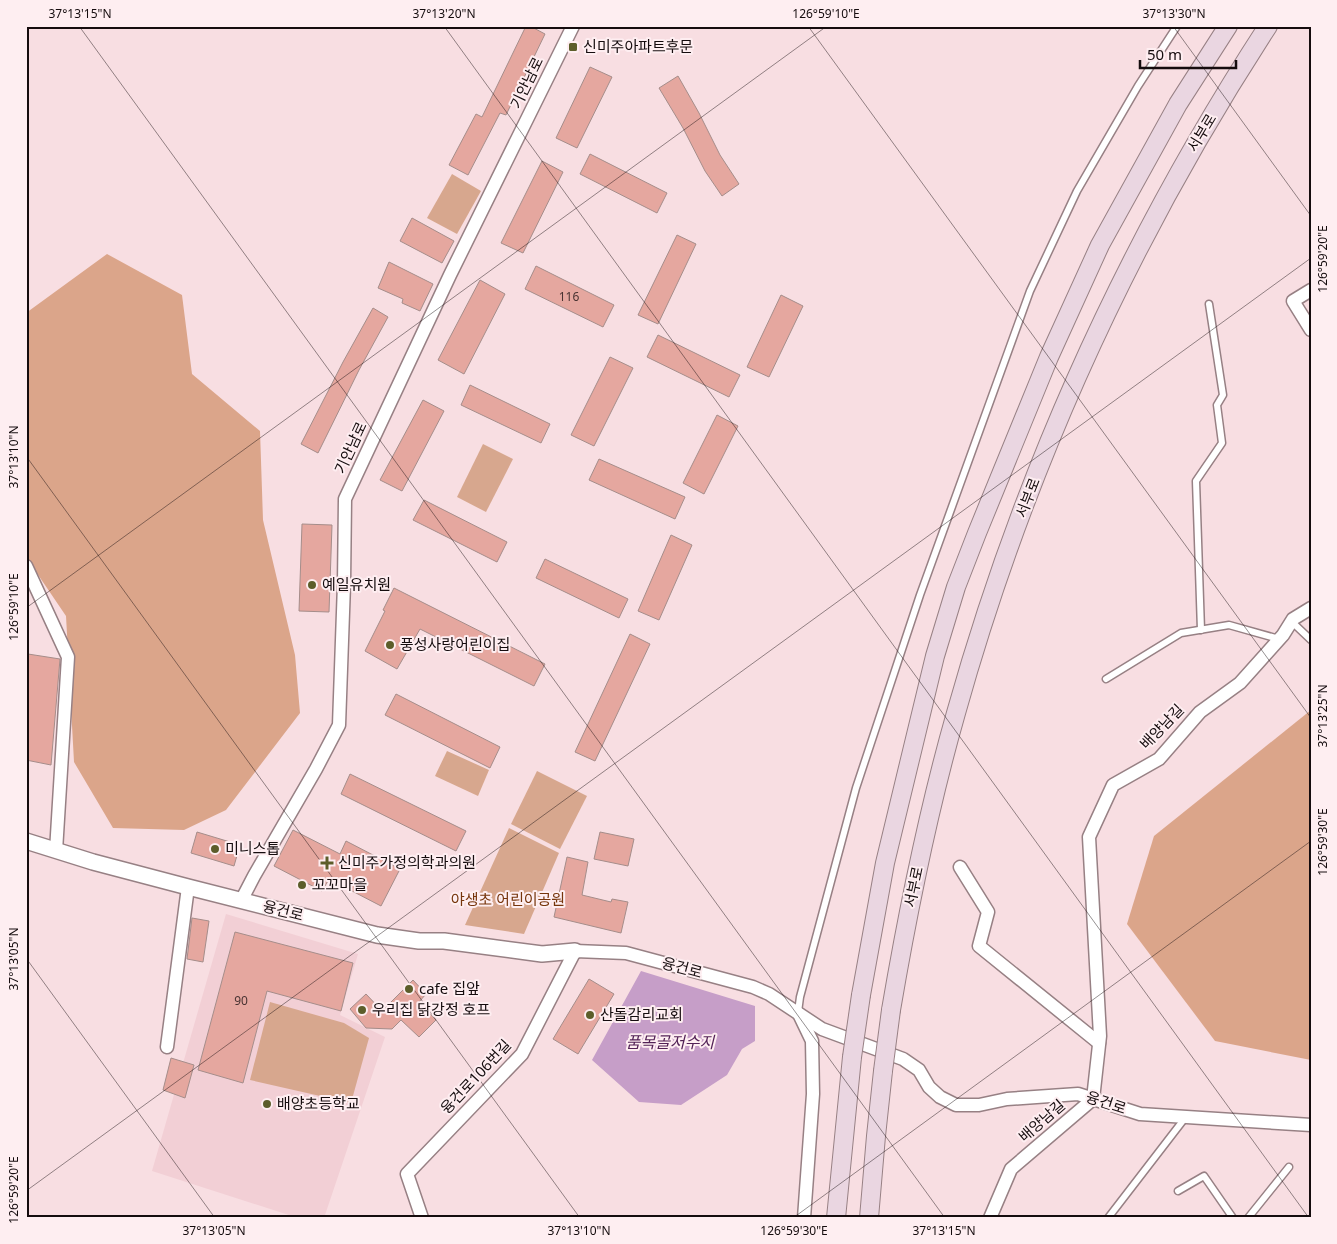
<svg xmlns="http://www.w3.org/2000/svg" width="1337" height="1244" font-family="'Noto Sans','Noto Sans KR',sans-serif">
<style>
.built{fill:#f2cfd5}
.green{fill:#d7a78e}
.forest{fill:#dba58a}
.water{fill:#c69ec8}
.building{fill:#e5a79f;stroke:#a58d8a}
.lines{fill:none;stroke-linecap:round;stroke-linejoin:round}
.service-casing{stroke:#978084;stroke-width:9}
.minor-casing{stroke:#978084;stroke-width:15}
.tertiary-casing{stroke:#978084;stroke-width:18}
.secondary-casing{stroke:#978084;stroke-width:20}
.service{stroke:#fff;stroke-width:6}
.minor{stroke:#fff;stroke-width:12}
.tertiary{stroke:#fff;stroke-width:15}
.secondary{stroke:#ead6e1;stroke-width:18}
.secondary-bridge-casing{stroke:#978084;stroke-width:20;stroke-linecap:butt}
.secondary-bridge{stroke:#ead6e1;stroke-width:18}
.ticks{fill:none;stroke:#150c0e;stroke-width:1;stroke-opacity:0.45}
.poi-dot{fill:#5c5d2a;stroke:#feeef1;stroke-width:2}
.labels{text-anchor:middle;stroke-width:4;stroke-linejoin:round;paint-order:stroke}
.number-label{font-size:12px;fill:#493332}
.poi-label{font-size:15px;fill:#150c0e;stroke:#feeef1;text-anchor:start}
.street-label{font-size:15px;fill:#150c0e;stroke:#feeef1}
.park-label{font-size:15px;fill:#76350b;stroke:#feeef1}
.water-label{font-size:16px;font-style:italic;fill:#522156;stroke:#feeef1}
.neatline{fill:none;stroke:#150c0e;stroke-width:2}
.ticks-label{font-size:12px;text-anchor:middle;fill:#150c0e}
</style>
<rect width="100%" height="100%" fill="#f8dee2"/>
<path class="built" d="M226,914L358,954L340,1015L385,1037L324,1218H298L152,1171Z"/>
<g class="green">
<path d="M452,174L481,191L457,234L427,218Z"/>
<path d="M483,444L513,459L486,512L457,497Z"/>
<path d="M447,751L489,770L478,796L435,776Z"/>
<path d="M537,771L587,796L560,849L511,824Z"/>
<path d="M509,828L559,853L524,934L465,925Z"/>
<path d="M270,1002L344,1023L369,1038L351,1103L250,1080Z"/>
</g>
<g class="forest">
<path d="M107,254L182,295L192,374L260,431L263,520L295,655L300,713L226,810L184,830L113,828L74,762L66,616L26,557V313Z"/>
<path d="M1311,710V1060L1215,1041L1127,924L1154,836Z"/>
</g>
<path class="water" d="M641,971L755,1006V1041L742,1049L727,1075L681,1105L639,1102L592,1060Z"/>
<g class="building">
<path d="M526,26H530L545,34L506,115L500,113L468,175L449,165L476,114L482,117Z"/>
<path d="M590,67L612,77L577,148L556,138Z"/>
<path d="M678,76L699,113L720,155L739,184L722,196L705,171L683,128L659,88Z"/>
<path d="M590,154L667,193L657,213L580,174Z"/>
<path d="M542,161L563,172L523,253L501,243Z"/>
<path d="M412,218L454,241L442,263L400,241Z"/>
<path d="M677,235L696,244L658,324L638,315Z"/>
<path d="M389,262L433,284L420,311L402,303L403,299L378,288Z"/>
<path d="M536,266L614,305L603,327L525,289Z"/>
<path d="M480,280L505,294L464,374L438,360Z"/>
<path d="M781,295L803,306L769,377L747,367Z"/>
<path d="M373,308L388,317L359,370L318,453L301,444L343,362Z"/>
<path d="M658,335L740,375L729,397L647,357Z"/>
<path d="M610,357L633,368L594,446L571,435Z"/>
<path d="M470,385L550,424L541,443L461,405Z"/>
<path d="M423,400L444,411L402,491L380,480Z"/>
<path d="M717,415L738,426L704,494L683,483Z"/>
<path d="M599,459L685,497L675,519L589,480Z"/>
<path d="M424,500L507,542L497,562L413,520Z"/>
<path d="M302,524L332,525L329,612L299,611Z"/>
<path d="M671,535L692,545L659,620L638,611Z"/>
<path d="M545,559L628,599L619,618L536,578Z"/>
<path d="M394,588L545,664L534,686L420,629L397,669L365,651L385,611L383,610Z"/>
<path d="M630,634L650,644L595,761L575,752Z"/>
<path d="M28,654L60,659L51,765L26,760V664Z"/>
<path d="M396,694L500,747L490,768L385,715Z"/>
<path d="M350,774L466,831L456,851L341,794Z"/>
<path d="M293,830L340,854L346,841L400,869L381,906L329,879L322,891L274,866Z"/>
<path d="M197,832L240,845L234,866L191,853Z"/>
<path d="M600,832L634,839L628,866L594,859Z"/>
<path d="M567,857L588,862L582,895L611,902L612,899L628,902L621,933L554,917Z"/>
<path d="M192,918L209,921L203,962L187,959Z"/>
<path d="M235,932L353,963L341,1011L267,991L243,1083L198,1070Z"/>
<path d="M589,979L614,994L578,1054L553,1039Z"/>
<path d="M413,980L426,994L419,1002L436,1020L419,1037L401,1020L392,1029L366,1028L350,1009L366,994L382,1011Z"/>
<path d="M171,1058L194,1065L185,1098L163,1090Z"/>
</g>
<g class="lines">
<g class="service-casing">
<g id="service">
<path d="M1291,621L1311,640"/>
<path d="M1201,630L1196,481L1222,443L1217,405L1223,395L1209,304"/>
<path d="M1106,679L1181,633L1229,625L1279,639"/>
<path d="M798,1012L800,997L856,788L920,595L1030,291L1077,191L1138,86L1177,26"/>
<path d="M1178,1191L1204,1176L1233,1218"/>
<path d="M1108,1218L1185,1118"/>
<path d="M1248,1218L1289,1167"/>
</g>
</g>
<g class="minor-casing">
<g id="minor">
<path d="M1311,290L1293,301L1311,330"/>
<path d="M26,566L68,657L56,851"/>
<path d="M960,867L988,912L979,946L1099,1043"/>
<path d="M241,901L254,876L316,769L339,725L344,584L345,499L450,275L573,26"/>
<path d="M799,1014L812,1041L813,1094L804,1218"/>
<path d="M167,1047L188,887"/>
<path d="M422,1218L407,1174L522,1054L575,951L626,953L753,987L769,994L822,1029L903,1059L919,1070L929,1087L940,1097L956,1105H979L1007,1099L1078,1094L1140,1114L1311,1125"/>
<path d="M990,1218L1011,1169L1093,1099L1100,1036L1089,837L1113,785L1159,759L1200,712L1240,683L1283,635L1293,619L1311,608"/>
</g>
</g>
<g class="tertiary-casing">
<path id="tertiary" d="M26,841L93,862L188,887L377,935L419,941H444L542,954L575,951"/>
</g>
<g class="secondary-casing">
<g id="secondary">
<path d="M861,995L885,863L935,656L956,587L977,533L1049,357L1100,245L1178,104L1228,26"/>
<path d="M891,1010C908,910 928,811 956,713C1024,470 1130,238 1268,26"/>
<path d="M836,1218L852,1057"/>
<path d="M869,1218L876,1136L883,1071"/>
</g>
</g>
<use href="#service" class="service"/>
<use href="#minor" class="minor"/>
<use href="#tertiary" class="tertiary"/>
<use href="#secondary" class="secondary"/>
<g class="secondary-bridge-casing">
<g id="secondary-bridge">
<path d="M852,1057L861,995"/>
<path d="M883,1071L891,1010"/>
</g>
</g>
<use href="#secondary-bridge" class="secondary-bridge"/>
</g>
<path class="ticks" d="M79,26L945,1218M444,26L1309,1218M808,26L1311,718M1173,26L1311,216M26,456L580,1218M26,608L827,26M26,958L215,1218M26,1191L1311,258M793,1218L1311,841"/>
<g class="poi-dot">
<rect x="568" y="42" width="10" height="10" rx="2.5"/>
<circle cx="312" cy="585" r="5"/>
<circle cx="390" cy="645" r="5"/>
<circle cx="215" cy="849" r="5"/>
<path d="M324.5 855.5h5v5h5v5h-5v5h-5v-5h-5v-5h5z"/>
<circle cx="302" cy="885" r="5"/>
<circle cx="409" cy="989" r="5"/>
<circle cx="362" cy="1010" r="5"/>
<circle cx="590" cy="1015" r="5"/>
<circle cx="267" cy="1104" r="5"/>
</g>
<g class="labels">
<g class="number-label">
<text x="569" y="301">116</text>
<text x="241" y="1005">90</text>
</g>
<g class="poi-label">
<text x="583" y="52">신미주아파트후문</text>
<text x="322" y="590">예일유치원</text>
<text x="400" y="650">풍성사랑어린이집</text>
<text x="225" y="854">미니스톱</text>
<text x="338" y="868">신미주가정의학과의원</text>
<text x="312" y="890">꼬꼬마을</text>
<text x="419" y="994">cafe 집앞</text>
<text x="372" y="1015">우리집 닭강정 호프</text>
<text x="600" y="1020">산돌감리교회</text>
<text x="277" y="1109">배양초등학교</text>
</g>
<g class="street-label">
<text transform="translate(527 83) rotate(-64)" y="5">기안남로</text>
<text transform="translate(1202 133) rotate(-59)" y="5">서부로</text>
<text transform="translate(351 448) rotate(-65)" y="5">기안남로</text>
<text transform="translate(1028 498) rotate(-69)" y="5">서부로</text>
<text transform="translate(1162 727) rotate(-46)" y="5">배양남길</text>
<text transform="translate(914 887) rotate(-78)" y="5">서부로</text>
<text transform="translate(283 911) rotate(14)" y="5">융건로</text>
<text transform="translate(682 968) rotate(15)" y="5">융건로</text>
<text transform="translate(476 1077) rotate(-47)" y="5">융건로106번길</text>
<text transform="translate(1106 1103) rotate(18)" y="5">융건로</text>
<text transform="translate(1042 1121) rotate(-41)" y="5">배양남길</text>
</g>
<g class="park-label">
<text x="508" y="905">야생초 어린이공원</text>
</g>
<g class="water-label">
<text x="670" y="1048">품목골저수지</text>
</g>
</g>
<rect width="1337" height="1244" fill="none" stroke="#feeef1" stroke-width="55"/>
<path d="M1140 60v8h96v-8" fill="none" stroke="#150c0e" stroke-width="2.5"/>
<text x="1147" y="60" font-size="15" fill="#150c0e" stroke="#feeef1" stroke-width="4" paint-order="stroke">50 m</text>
<rect x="28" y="28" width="1282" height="1188" class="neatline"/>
<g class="ticks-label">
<text x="80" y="18">37°13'15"N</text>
<text x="444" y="18">37°13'20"N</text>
<text x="826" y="18">126°59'10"E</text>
<text x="1174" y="18">37°13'30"N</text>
<text transform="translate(1323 259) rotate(-90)" y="4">126°59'20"E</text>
<text transform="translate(14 457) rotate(-90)" y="4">37°13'10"N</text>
<text transform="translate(14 607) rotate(-90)" y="4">126°59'10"E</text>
<text transform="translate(1323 716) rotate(-90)" y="4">37°13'25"N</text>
<text transform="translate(1323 842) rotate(-90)" y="4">126°59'30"E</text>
<text transform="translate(14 959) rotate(-90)" y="4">37°13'05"N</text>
<text transform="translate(14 1190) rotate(-90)" y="4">126°59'20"E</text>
<text x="214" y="1235">37°13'05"N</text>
<text x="579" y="1235">37°13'10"N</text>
<text x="794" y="1235">126°59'30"E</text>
<text x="944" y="1235">37°13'15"N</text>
</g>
</svg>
